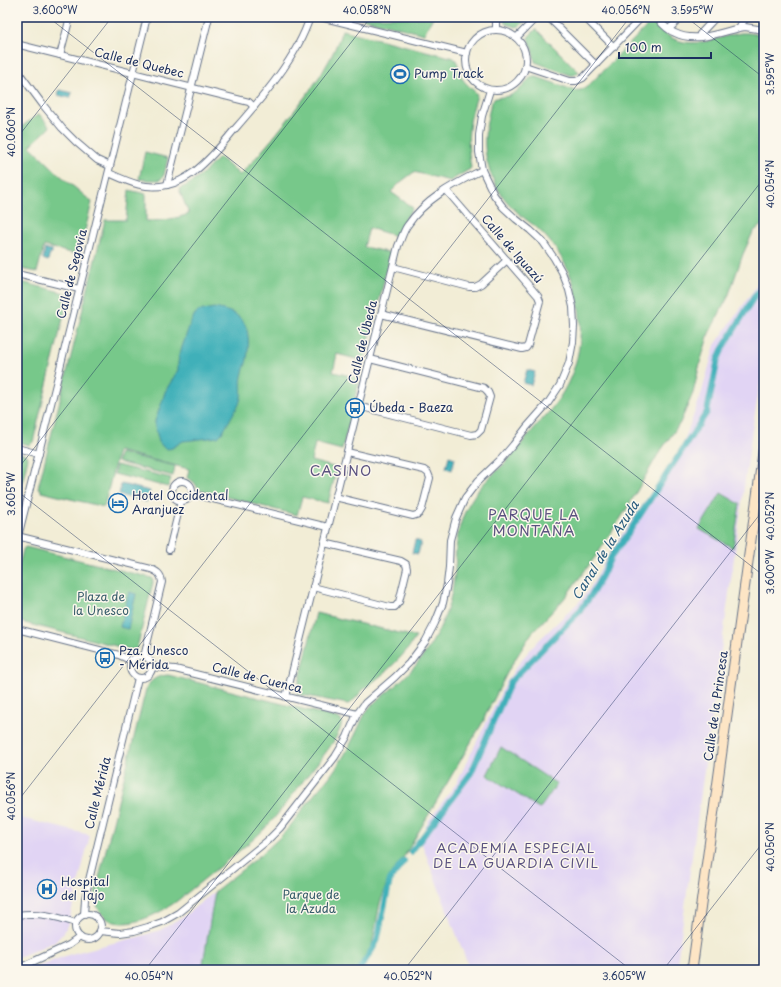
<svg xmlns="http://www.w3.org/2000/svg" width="781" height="987" font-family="'Playpen Sans',sans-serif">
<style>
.built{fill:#e1d4f4}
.green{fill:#77c88a;stroke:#497c74}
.water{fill:#40b0b9;stroke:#2e708c}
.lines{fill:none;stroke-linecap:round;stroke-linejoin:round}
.canal{stroke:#40b0b9;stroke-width:6}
.street-casing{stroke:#667288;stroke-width:8}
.secondary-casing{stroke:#667288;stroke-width:11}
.street{stroke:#fff;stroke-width:6}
.secondary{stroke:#fde5c5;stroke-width:9}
.ticks{fill:none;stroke:#1b2f5e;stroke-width:1;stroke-opacity:0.45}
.labels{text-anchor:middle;stroke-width:3;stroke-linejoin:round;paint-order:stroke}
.street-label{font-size:12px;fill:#1b2f5e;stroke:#fbf7ec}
.poi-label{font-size:12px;fill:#1b2f5e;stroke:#fbf7ec;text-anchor:start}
.park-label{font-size:12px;fill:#375d6b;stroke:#fbf7ec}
.water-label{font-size:13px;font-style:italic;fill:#285c7e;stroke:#fbf7ec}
.neighbourhood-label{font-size:13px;letter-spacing:1px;fill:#5a5280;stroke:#fbf7ec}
.quarter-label{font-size:14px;letter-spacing:1px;fill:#5a5280;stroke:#fbf7ec}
.neatline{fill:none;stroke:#1b2f5e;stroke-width:1.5}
.ticks-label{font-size:10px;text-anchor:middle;fill:#1b2f5e}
</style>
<rect width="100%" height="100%" fill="#fbf7ec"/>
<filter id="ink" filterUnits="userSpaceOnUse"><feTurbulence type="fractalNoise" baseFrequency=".025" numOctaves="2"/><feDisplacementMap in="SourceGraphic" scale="8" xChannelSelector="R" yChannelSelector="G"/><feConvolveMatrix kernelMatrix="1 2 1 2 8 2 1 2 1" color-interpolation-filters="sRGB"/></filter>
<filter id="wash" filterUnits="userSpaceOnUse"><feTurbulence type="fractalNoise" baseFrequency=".012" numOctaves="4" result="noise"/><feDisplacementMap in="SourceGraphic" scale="16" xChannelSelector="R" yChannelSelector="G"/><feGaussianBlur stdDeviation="0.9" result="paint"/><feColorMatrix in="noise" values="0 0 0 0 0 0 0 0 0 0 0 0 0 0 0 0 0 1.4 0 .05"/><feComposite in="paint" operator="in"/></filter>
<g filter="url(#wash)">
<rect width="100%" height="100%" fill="#f2edd6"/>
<g class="built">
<path d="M764,268V369L762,372L752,430L676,970H470L420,839L429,820L457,782L506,682L522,659L539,640L581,600L590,588L610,552L681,449L701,395L715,345L755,288Z"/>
<path d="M17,817L90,835L69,921L64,932L56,941L17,958Z"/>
<path d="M215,891L202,970H39L38,966L71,954L105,945L138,937L160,930L182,918Z"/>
</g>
<g class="green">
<path d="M357,17H433L424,34Z"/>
<path d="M502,17H529L520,26L516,27C510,25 502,24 502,17Z"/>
<path d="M652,23C656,24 658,27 661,30C665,34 670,37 674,39C697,49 719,36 741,33H748L764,35V223L753,232L743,254L728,297L709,333L700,363L693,393L680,423L657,456L626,510L598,553L563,600L531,634L509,669L492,703L486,713L484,720L405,855L389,877L380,903L372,945L356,970H202L215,891C239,872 264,854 285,832C295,821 303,808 313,796C320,787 329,779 335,769C342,760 348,749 353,739C359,728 362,717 369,708C377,699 387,693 396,685C415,669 431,648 441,625C449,608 453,590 455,571C456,561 455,551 457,541C459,526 464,511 472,499C481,484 494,474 506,462C516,452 523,441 532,431C538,423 546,416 552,408C568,388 578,364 580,339C582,311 576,281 561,257C554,245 545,235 535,226C528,221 521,216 515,210C493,190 481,158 486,128C487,122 490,102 494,99C497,97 505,97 509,96C513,94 518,91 521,88C525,85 527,79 532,77C534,77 535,77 537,77L573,90C578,91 583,90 588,86L649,24Z"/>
<path d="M536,29L579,72C576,74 574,76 570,75L535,62L532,49L528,38L529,36Z"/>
<path d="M342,30L454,58C459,62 459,73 462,78C466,85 474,89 477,95C475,103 472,110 471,117C467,135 468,150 471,168L470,169L450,181L414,172L402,181L391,192L413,208L403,222L396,236L369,228L364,247L391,253L364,361L337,354L333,372L360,378L342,450L315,443L311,461L337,468L328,503L302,497L297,515L199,490L194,482L187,478L189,469L118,451L104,507L41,492V489L38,488L105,220H126L129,190L146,194V221C161,221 175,219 189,214L179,189C196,182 207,170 219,157L240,175C262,152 282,128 301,102C318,80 334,57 342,30Z"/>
<path d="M39,114L50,127L30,146L61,176L92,202L79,255L44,246L37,272L17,268V130Z"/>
<path d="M145,152L168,158L164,175L160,180H147L139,179Z"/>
<path d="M17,281L69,294L33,442L30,445L17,442V429L20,415L17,414Z"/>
<path d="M17,452L27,455L28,458L17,505Z"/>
<path d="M120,453L175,466L173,476L117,462Z"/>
<path d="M116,465L171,478L168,487L114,474Z"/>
<path d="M721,493L740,504L733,548L699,529Z"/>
<path d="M26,547L152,578L153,582L137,648L132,650L17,621V573L23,550L24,548Z"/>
<path d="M316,613L416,637L407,650L396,662L383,674L364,689L351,703L348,704L297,694V691Z"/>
<path d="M168,675L338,718L342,721C341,737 317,763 307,776C290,798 275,820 255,838L177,901C159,914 119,936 101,913C96,906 95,899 96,890L146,689C151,679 157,676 168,675Z"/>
<path d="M501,747L557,784L541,807L539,808L487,775Z"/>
</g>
<g class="water">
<path d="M59,90L72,93L70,98L58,95Z"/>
<path d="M45,249L52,250V253H50L48,261L43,259Z"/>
<path d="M214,308C224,310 235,312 242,320C250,329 249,347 247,359C246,365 243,370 242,376C240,385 243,392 240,401C239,406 236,409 233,414C228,422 225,431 218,437L183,441L172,448L168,449L163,447L159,442L155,426V421L162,402L165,392L178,370V364L179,356L190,324L195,314L199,311Z"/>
<path d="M527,370L535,372L531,385L523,383Z"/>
<path d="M449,456L455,458L452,470L446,468Z"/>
<path d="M121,484L150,491L147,502L119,495Z"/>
<path d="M415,540L421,542L418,554L412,553Z"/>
<path d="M129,592L136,594L128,629L120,627Z"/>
</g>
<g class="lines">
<g class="canal">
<path d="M764,244L763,249L764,256"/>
<path d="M411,852L471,773L511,681L578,613L590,597L602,576L611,557L625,538L707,412L718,359L722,350L754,297L763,285L764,283"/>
<path d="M359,970L372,950L377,941L390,880L404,861"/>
</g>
</g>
</g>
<g filter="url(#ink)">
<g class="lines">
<g class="street-casing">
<g id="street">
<path d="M320,17L467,53"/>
<path d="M548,17L596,65"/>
<path d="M584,17L614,47"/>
<path d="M656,17C661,23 667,30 675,33C695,43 719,33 739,28L745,27L764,30"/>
<path d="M740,26L741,24L747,17"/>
<path d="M671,27L682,17"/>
<path d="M496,30V17"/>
<circle cx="496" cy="60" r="30"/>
<path d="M700,34L716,17"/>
<path d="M516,38L537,17"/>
<path d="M17,46L20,45L249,102L254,107"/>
<path d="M60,55L70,17"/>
<path d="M525,66L570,81H576L583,78L642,17"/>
<path d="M17,70L43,105L62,128L76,142L97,160L110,166"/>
<path d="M109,173C129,182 145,190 167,185C177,183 186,178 194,172C209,160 222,145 234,130C262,98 297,58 310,17"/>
<path d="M167,185L209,17"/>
<path d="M393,267L469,287H475L481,284L507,260"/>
<path d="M17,274L79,289"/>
<path d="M381,314L522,349L526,348L528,345L540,301L538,296L446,190"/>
<path d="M358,406L471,435L477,434L481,430L490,397L488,392L484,388L370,359"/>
<path d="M17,448L39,454"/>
<circle cx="182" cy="491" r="10"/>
<path d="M192,494L328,527"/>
<path d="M335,497L413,516L419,514L422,509L430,478L428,473L424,470L347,452"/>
<path d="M17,536L151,569C158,572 161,574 162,582L144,657"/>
<path d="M17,541L147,17"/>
<path d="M169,550L181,501"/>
<path d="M313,587L390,607H395L399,602L407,569L406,564L401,561L324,543"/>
<path d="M17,629L119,655L132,661"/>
<circle cx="141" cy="667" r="11"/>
<path d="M151,667L175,669L357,714"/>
<path d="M286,697L398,246C401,240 403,232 407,226C425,199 454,184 482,170"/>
<circle cx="88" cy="927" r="13"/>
<path d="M17,915C39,912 55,916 76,923"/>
<path d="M84,915L85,899L89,880L138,678"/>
<path d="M100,931L120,933L134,931L148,927L162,922L178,913L214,884L267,841L280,828L335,757L347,737L357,714L365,703L395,677L409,663L425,642L435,623L443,603L447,584L449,567L450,540L456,518L465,498L478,481L501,459L513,445L526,428L548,403L560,385L569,363L573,342L574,326L573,307L569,290L562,272L554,258L543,242L530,230L516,219L503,207L494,195L482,170L479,152V135L482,116L490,90"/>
<path d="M17,969L69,945L80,937"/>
</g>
</g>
<g class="secondary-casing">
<path id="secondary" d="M692,970L764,445"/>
</g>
<use href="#street" class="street"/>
<use href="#secondary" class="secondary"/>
</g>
</g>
<path class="ticks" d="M48,17L764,576M686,17L764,78M17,138L112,17M17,470L371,17M17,491L631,970M17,802L630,17M145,970L764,178M404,970L764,509M663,970L764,841"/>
<defs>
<g id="stadium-ring" transform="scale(1)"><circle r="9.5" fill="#fbf7ec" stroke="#1f6fb2" stroke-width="1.5"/><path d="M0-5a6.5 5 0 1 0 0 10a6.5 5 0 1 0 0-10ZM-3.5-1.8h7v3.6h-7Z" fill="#1f6fb2"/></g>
<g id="bus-ring" transform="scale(1)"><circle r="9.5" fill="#fbf7ec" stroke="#1f6fb2" stroke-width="1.5"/><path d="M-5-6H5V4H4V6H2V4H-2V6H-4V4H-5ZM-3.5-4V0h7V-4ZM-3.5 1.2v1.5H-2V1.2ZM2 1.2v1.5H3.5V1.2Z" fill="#1f6fb2"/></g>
<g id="hotel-ring" transform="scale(1)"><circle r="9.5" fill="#fbf7ec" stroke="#1f6fb2" stroke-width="1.5"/><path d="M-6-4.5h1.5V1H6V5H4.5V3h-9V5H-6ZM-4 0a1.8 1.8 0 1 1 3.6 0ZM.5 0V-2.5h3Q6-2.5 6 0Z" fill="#1f6fb2"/></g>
<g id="hospital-ring" transform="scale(1)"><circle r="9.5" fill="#fbf7ec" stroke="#1f6fb2" stroke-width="1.5"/><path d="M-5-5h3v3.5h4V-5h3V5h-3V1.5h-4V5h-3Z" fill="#1f6fb2"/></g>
</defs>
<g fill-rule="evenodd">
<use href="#stadium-ring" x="400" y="74"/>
<use href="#bus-ring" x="355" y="408"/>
<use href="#hotel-ring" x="118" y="503"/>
<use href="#bus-ring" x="105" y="658"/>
<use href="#hospital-ring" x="47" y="889"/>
</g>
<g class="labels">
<g class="street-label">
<text transform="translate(139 63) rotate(14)" y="4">Calle de Quebec</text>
<text transform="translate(512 249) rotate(49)" y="4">Calle de Iguazú</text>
<text transform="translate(72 274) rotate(-76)" y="4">Calle de Segovia</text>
<text transform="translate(363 342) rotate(-76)" y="4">Calle de Úbeda</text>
<text transform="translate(257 678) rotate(14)" y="4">Calle de Cuenca</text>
<text transform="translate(716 706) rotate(-82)" y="4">Calle de la Princesa</text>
<text transform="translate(98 793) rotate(-76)" y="4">Calle Mérida</text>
</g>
<g class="poi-label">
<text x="414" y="78">Pump Track</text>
<text x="369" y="412">Úbeda - Baeza</text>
<text x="132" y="500">Hotel Occidental<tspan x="132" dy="14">Aranjuez</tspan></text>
<text x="119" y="655">Pza. Unesco<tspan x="119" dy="14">- Mérida</tspan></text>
<text x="61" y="886">Hospital<tspan x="61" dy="14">del Tajo</tspan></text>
</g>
<g class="park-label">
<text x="101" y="601">Plaza de<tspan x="101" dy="14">la Unesco</tspan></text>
<text x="311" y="899">Parque de<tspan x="311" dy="14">la Azuda</tspan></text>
</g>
<g class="water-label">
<text transform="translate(605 550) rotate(-58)" y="5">Canal de la Azuda</text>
</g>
<g class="neighbourhood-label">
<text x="516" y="853">ACADEMIA ESPECIAL<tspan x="516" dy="15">DE LA GUARDIA CIVIL</tspan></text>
</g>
<g class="quarter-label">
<text x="341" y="476">CASINO</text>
<text x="534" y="520">PARQUE LA<tspan x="534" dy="16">MONTAÑA</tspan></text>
</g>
</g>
<rect width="781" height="987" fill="none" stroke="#fbf7ec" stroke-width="44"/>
<path d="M619 52v6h92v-6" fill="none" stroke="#1b2f5e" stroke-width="2"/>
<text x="625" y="52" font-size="12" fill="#1b2f5e" stroke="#fbf7ec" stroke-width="3" paint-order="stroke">100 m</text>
<rect x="22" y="22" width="737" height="943" class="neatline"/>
<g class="ticks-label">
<text x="55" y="14">3.600°W</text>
<text x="367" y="14">40.058°N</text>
<text x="626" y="14">40.056°N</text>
<text x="692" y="14">3.595°W</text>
<text transform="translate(770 74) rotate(-90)" y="4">3.595°W</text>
<text transform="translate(11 132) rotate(-90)" y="4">40.060°N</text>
<text transform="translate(770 184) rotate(-90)" y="4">40.054°N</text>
<text transform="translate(11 494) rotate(-90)" y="4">3.605°W</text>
<text transform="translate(770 516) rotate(-90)" y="4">40.052°N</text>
<text transform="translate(770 572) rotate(-90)" y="4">3.600°W</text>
<text transform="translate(11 796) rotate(-90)" y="4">40.056°N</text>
<text transform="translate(770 847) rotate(-90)" y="4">40.050°N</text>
<text x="149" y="980">40.054°N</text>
<text x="408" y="980">40.052°N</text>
<text x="624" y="980">3.605°W</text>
</g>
</svg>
